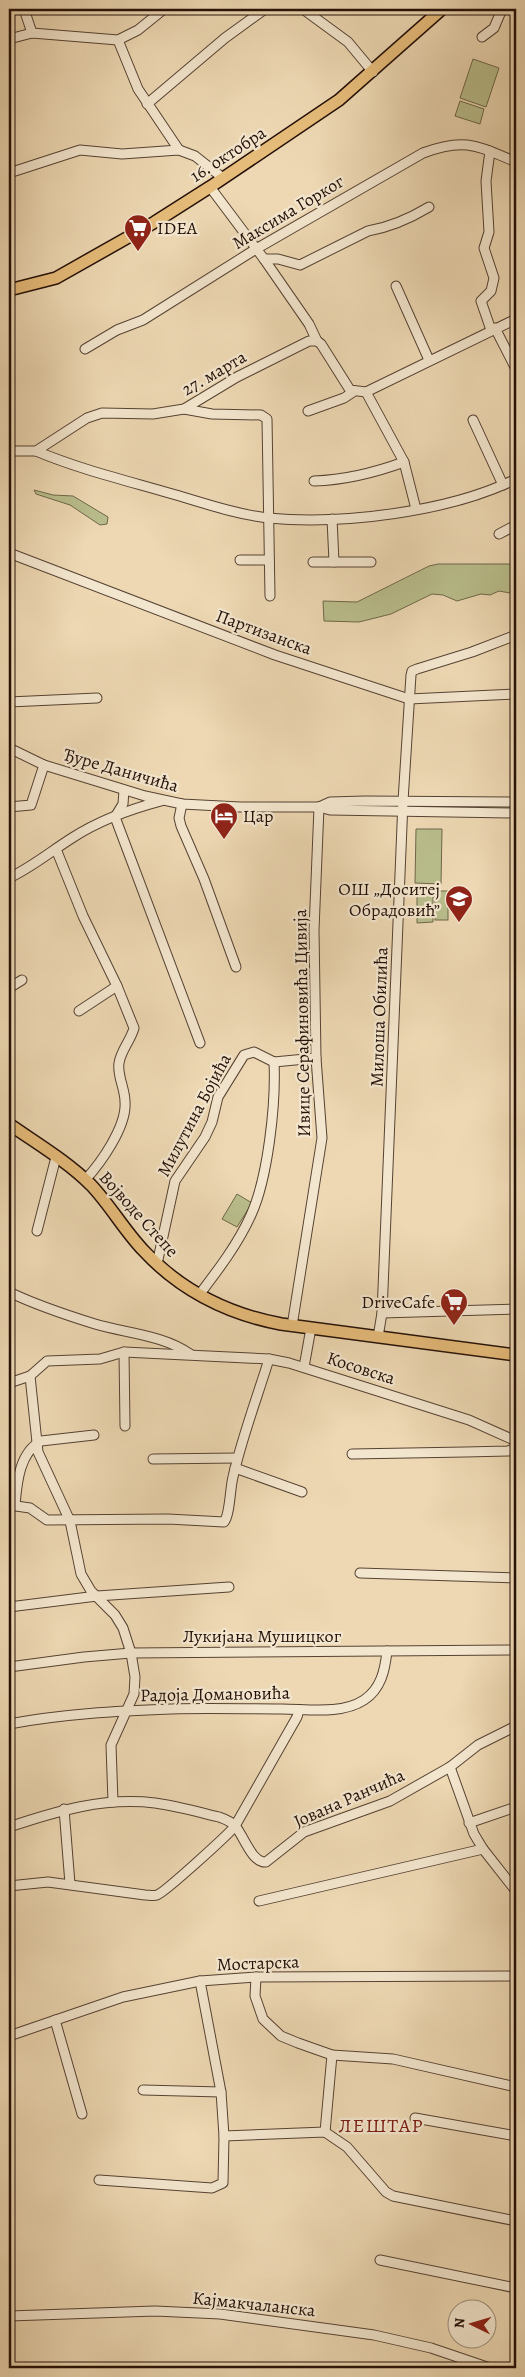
<svg xmlns="http://www.w3.org/2000/svg" width="525" height="2377" font-family="Alegreya,serif">
<style>
.green{fill:#b9be8c;stroke:#6e674a}
.lines{fill:none;stroke-linecap:round;stroke-linejoin:round}
.minor-casing{stroke:#564233;stroke-width:11}
.major-casing{stroke:#241008;stroke-width:14}
.minor{stroke:#f3e6ce;stroke-width:9}
.major{stroke:#e6bc7a;stroke-width:11}
.labels{text-anchor:middle;stroke-width:4.5;stroke-linejoin:round;paint-order:stroke}
.street-label{font-size:18px;fill:#241008;stroke:#f3e6ce}
.poi-label{font-size:18px;fill:#241008;stroke:#f3e6ce;text-anchor:start}
.quarter-label{font-size:20px;letter-spacing:1px;fill:#7a1f14;stroke:#f3e6ce}
</style>
<rect width="100%" height="100%" fill="#edd8b3"/>
<filter id="stains"><feTurbulence type="fractalNoise" baseFrequency=".004" numOctaves="4"/><feColorMatrix values="0 0 0 0 .2 0 0 0 0 .09 0 0 0 0 .02 0 0 0 .5 -.17"/></filter>
<radialGradient id="worn" r=".72"><stop offset=".6" stop-color="#630" stop-opacity="0"/><stop offset="1" stop-color="#630" stop-opacity=".3"/></radialGradient>
<g class="green">
<path d="M473,59L499,68L486,107L460,98Z"/>
<path d="M460,101L484,109L480,124L455,116Z"/>
<path d="M34,490L53,495L73,496L108,517L107,524L100,525L70,505L36,494Z"/>
<path d="M438,564H516V592L510,593L499,591L490,595L481,594L457,601L443,595L432,594L391,614L359,622L324,621L323,601L357,602L429,566Z"/>
<path d="M421,804L516,805V809L421,807Z"/>
<path d="M416,829H442L441,884L415,883Z"/>
<path d="M417,890H433V922L417,923Z"/>
<rect x="435" y="891" width="13" height="29"/>
<path d="M237,1194L252,1203L237,1227L222,1219Z"/>
</g>
<g class="lines">
<g class="minor-casing">
<g id="minor">
<path d="M24,9L32,33"/>
<path d="M303,9L348,42L373,72"/>
<path d="M482,37L494,28L502,9"/>
<path d="M9,39L32,33L118,40L138,30L164,9"/>
<path d="M118,40L138,89L179,150"/>
<path d="M147,104L225,38L265,9"/>
<path d="M490,151L486,181L489,232L484,248L494,278L491,291L481,301L491,330"/>
<path d="M9,173L80,150L122,154L179,150L195,156L223,178"/>
<path d="M210,187L264,259L309,324L317,341"/>
<path d="M264,259H278L300,265L368,231C391,227 409,219 429,207"/>
<path d="M396,286L429,360"/>
<path d="M495,328L516,369"/>
<path d="M85,349L117,330L143,320L256,249L423,153C465,137 478,146 516,162"/>
<path d="M366,392L404,462L416,509"/>
<path d="M184,409L212,414L261,415L267,419L270,596"/>
<path d="M308,411L344,398L353,392"/>
<path d="M473,420L503,485"/>
<path d="M9,451H36L87,418L102,413L153,414L184,409L237,377L309,341H317L321,344L350,390L366,392L516,319"/>
<path d="M36,451C79,469 124,480 169,493C201,502 234,514 268,518C342,525 449,512 516,479"/>
<path d="M314,481C346,480 374,473 404,462"/>
<path d="M332,519L334,562"/>
<path d="M499,534L516,525"/>
<path d="M9,553L275,655L409,699L516,694"/>
<path d="M240,560H269"/>
<path d="M313,562H371"/>
<path d="M9,702L97,698"/>
<path d="M9,748L44,765L145,796L182,804L240,807H319L330,810L516,813"/>
<path d="M182,804L179,818L181,826L204,879L236,967"/>
<path d="M9,807L31,805L44,765"/>
<path d="M319,807L330,802L365,801L516,802"/>
<path d="M115,817L200,1043"/>
<path d="M115,817L123,804L124,790"/>
<path d="M56,849L83,916L117,986L134,1028C131,1040 121,1050 119,1063C117,1076 125,1088 125,1102C127,1126 101,1163 85,1180"/>
<path d="M9,878C32,867 50,852 72,838C98,821 131,809 161,801"/>
<path d="M9,988L22,980"/>
<path d="M79,1011L117,986"/>
<path d="M37,1231L56,1157"/>
<path d="M157,1264L175,1181L205,1137L212,1122L218,1097L244,1055L254,1052L274,1062L316,1058"/>
<path d="M9,1292C36,1305 66,1315 95,1324C125,1333 164,1335 190,1354"/>
<path d="M199,1295C218,1270 238,1244 251,1215C268,1178 276,1103 274,1062"/>
<path d="M382,1313L516,1309"/>
<path d="M292,1326L322,1138L316,1058L314,930L319,807"/>
<path d="M378,1337L382,1313L403,801L411,675L412,671L417,669L472,652L516,635"/>
<path d="M124,1352L125,1426"/>
<path d="M304,1367L311,1328"/>
<path d="M30,1376L38,1452L70,1521L81,1574L91,1591L115,1615L123,1628L131,1653L135,1677L134,1694L111,1745L113,1802"/>
<path d="M9,1383L30,1376L47,1361L100,1359L124,1352L269,1359L289,1363L469,1420L516,1441"/>
<path d="M352,1454L465,1452L508,1451L516,1448"/>
<path d="M153,1459L237,1458"/>
<path d="M235,1468L302,1492"/>
<path d="M9,1505L30,1508L47,1520L168,1519L224,1522C230,1515 230,1488 233,1477C242,1437 257,1398 269,1359"/>
<path d="M15,1505C17,1483 19,1453 41,1441L94,1435"/>
<path d="M360,1573L516,1578"/>
<path d="M9,1607L97,1596L229,1587"/>
<path d="M9,1667L84,1657L131,1653L516,1650"/>
<path d="M9,1724C62,1714 117,1711 171,1709C208,1708 245,1709 282,1709C307,1709 341,1715 364,1700C381,1689 385,1670 387,1651"/>
<path d="M450,1767L474,1834L483,1849L516,1891"/>
<path d="M64,1809L70,1884"/>
<path d="M469,1823L516,1807"/>
<path d="M9,1827C57,1811 103,1797 155,1803C177,1806 198,1812 219,1817C225,1819 232,1822 236,1827C244,1837 252,1863 266,1862L304,1832L390,1801L450,1767L478,1745L516,1726"/>
<path d="M9,1886L48,1882L145,1895C149,1895 154,1896 157,1895C164,1893 229,1834 235,1826L297,1717L299,1710"/>
<path d="M259,1901L483,1849"/>
<path d="M256,1977L255,1996L263,2019L281,2036L298,2043L332,2055L393,2059L516,2087"/>
<path d="M55,2020L82,2114"/>
<path d="M9,2036L123,1997L200,1981L256,1977L516,1976"/>
<path d="M143,2090L221,2092"/>
<path d="M415,2118L516,2136"/>
<path d="M325,2132L332,2055"/>
<path d="M224,2136L325,2132L347,2147L386,2192L393,2196L516,2221"/>
<path d="M99,2180L212,2188L223,2183L224,2136L221,2092L200,1981"/>
<path d="M380,2260L516,2288"/>
<path d="M9,2316L155,2311L220,2314L374,2335L431,2348L490,2368"/>
</g>
</g>
<g class="major-casing">
<g id="major">
<path d="M9,290L56,278L155,222L210,187L339,100L442,9"/>
<path d="M9,1124C36,1143 67,1161 91,1185C110,1205 124,1230 143,1250C180,1290 228,1314 281,1324L516,1355"/>
</g>
</g>
<use href="#minor" class="minor"/>
<use href="#major" class="major"/>
</g>
<defs>
<g id="supermarket-pin" transform="scale(1.4375)"><path d="M0 17L-7.5 6A9.5 9.5 0 1 1 7.5 6Z" fill="#8f2418" stroke="#f3e6ce"/><path d="M-6-5.5h2.5l.6 2H6L4.5 2H-2.5L-4.4-4H-6ZM-1.5 3.2a1.3 1.3 0 1 0 .1 0ZM3 3.2a1.3 1.3 0 1 0 .1 0Z" fill="#fff"/></g>
<g id="hotel-pin" transform="scale(1.4375)"><path d="M0 17L-7.5 6A9.5 9.5 0 1 1 7.5 6Z" fill="#8f2418" stroke="#f3e6ce"/><path d="M-6-4.5h1.5V1H6V5H4.5V3h-9V5H-6ZM-4 0a1.8 1.8 0 1 1 3.6 0ZM.5 0V-2.5h3Q6-2.5 6 0Z" fill="#fff"/></g>
<g id="school-pin" transform="scale(1.4375)"><path d="M0 17L-7.5 6A9.5 9.5 0 1 1 7.5 6Z" fill="#8f2418" stroke="#f3e6ce"/><path d="M0-5L7-2L0 1L-7-2ZM-4 1L0 2.5L4 1V4Q0 6-4 4Z" fill="#fff"/></g>
</defs>
<g fill-rule="evenodd">
<use href="#supermarket-pin" x="138" y="228"/>
<use href="#hotel-pin" x="224" y="816"/>
<use href="#school-pin" x="459" y="899"/>
<use href="#supermarket-pin" x="454" y="1302"/>
</g>
<g class="labels">
<g class="street-label">
<text transform="translate(228 154) rotate(-33)" y="6">16. октобра</text>
<text transform="translate(288 212) rotate(-31)" y="6">Максима Горког</text>
<text transform="translate(214 373) rotate(-30)" y="6">27. марта</text>
<text transform="translate(264 632) rotate(20)" y="6">Партизанска</text>
<text transform="translate(121 770) rotate(16)" y="6">Ђуре Даничића</text>
<text transform="translate(379 1017) rotate(-88)" y="6">Милоша Обилића</text>
<text transform="translate(302 1023) rotate(-91)" y="6">Ивице Серафиновића Цивија</text>
<text transform="translate(194 1115) rotate(-62)" y="6">Милутина Бојића</text>
<text transform="translate(139 1214) rotate(48)" y="6">Војводе Степе</text>
<text transform="translate(361 1368) rotate(18)" y="6">Косовска</text>
<text x="262" y="1642">Лукијана Мушицког</text>
<text transform="translate(215 1694) rotate(-1)" y="6">Радоја Домановића</text>
<text transform="translate(349 1798) rotate(-24)" y="6">Јована Ранчића</text>
<text transform="translate(258 1963) rotate(-2)" y="6">Мостарска</text>
<text transform="translate(254 2304) rotate(6)" y="6">Кајмакчаланска</text>
</g>
<g class="poi-label">
<text x="157" y="234">IDEA</text>
<text x="243" y="822">Цар</text>
<text x="440" y="895" text-anchor="end">ОШ „Доситеј<tspan x="440" dy="21">Обрадовић”</tspan></text>
<text x="435" y="1308" text-anchor="end">DriveCafe</text>
</g>
<g class="quarter-label">
<text x="381" y="2132">ЛЕШТАР</text>
</g>
</g>
<rect width="525" height="2377" fill="none" stroke="#edd8b3" stroke-width="30"/>
<rect x="10" y="10" width="505" height="2357" fill="none" stroke="#241008" stroke-width="2.5"/>
<rect x="15" y="15" width="495" height="2347" fill="none" stroke="#241008"/>
<g transform="translate(472 2324) rotate(275)"><circle r="24" fill="#f3e6ce" stroke="#a0907f"/>
<path d="M0-4L9 19L0 12L-9 19Z" fill="#8f2418"/>
<text y="-8" font-size="14" font-weight="bold" text-anchor="middle" fill="#241008">N</text>
</g>
<rect width="100%" height="100%" filter="url(#stains)"/>
<rect width="100%" height="100%" fill="url(#worn)"/>
</svg>
